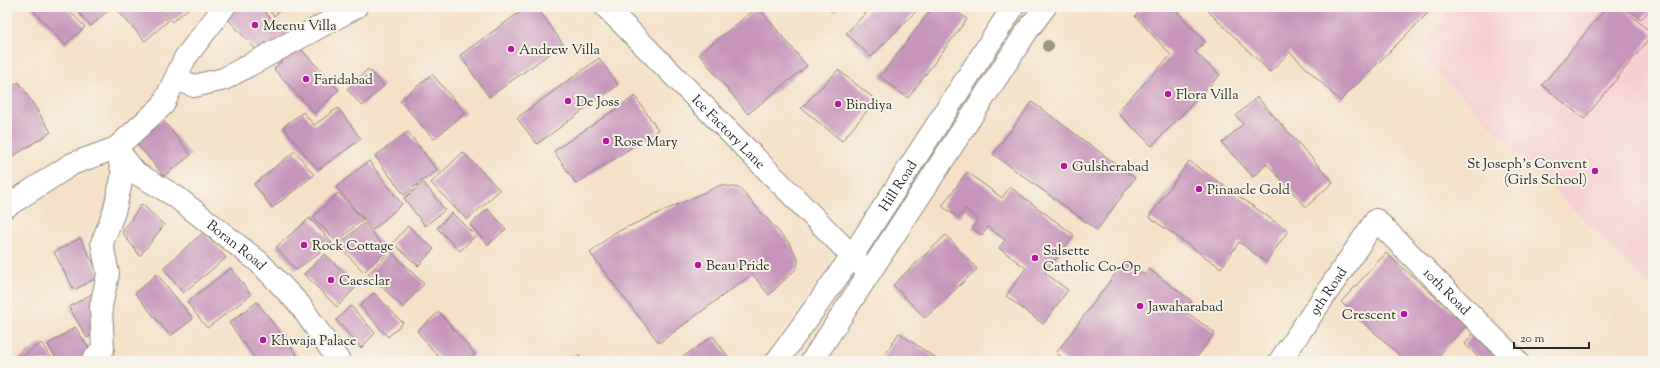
<svg xmlns="http://www.w3.org/2000/svg" width="1660" height="368" viewBox="0 0 1660 368" font-family="'Sorts Mill Goudy',serif">
  <rect width="100%" height="100%" fill="#f7f3e8"/>
  <filter id="ink" filterUnits="userSpaceOnUse"><feTurbulence type="fractalNoise" baseFrequency=".025" numOctaves="2"/><feDisplacementMap in="SourceGraphic" scale="8" xChannelSelector="R" yChannelSelector="G"/><feConvolveMatrix kernelMatrix="1 2 1 2 8 2 1 2 1" color-interpolation-filters="sRGB"/></filter>
  <filter id="wash" filterUnits="userSpaceOnUse"><feTurbulence type="fractalNoise" baseFrequency=".012" numOctaves="4" result="noise"/><feDisplacementMap in="SourceGraphic" scale="16" xChannelSelector="R" yChannelSelector="G"/><feGaussianBlur stdDeviation="0.9" result="paint"/><feColorMatrix in="noise" values="0 0 0 0 0 0 0 0 0 0 0 0 0 0 0 0 0 1.4 0 .05"/><feComposite in="paint" operator="in"/></filter>
  <g filter="url(#wash)">
    <rect width="100%" height="100%" fill="#f5e1c8"/>
    <path fill="#f7cfd3" d="M1450 7H1653V289L1419 53Z"/>
    <g id="blocks">
      <path fill="#c794bb" d="M30 7H66L85 27 65 45Z
        M74 7H112L91 26Z
        M121 7H156L168 21 145 41 117 10Z
        M159 7H190L172 22Z
        M234 7H260L286 34 262 56 225 16Z
        M265 7H284L274 16Z
        M527 7H537L563 44 489 97 460 55Z
        M758 7 807 66 748 114 699 54Z
        M829 7H839L834 12Z
        M872 7H920L871 57 846 33Z
        M933 7H951L967 19 908 98 880 77Z
        M1144 7H1173L1205 42 1195 52 1220 75 1152 146 1117 112 1171 55 1135 16Z
        M1204 7H1434L1340 101 1290 52 1270 72Z
        M1607 7H1621L1653 34 1584 119 1542 85Z
        M1623 7H1653L1641 19Z
        M298 46 339 90 314 113 274 69Z
        M599 58 618 85 537 144 517 118Z
        M368 69 384 86 362 106 347 89Z
        M838 70 876 100 842 141 801 108Z
        M432 74 465 113 434 139 400 101Z
        M19 82 51 132 7 160V89Z
        M635 96 658 130 576 184 554 151Z
        M1257 97 1333 182 1306 207 1267 164 1253 177 1222 143 1243 124 1236 116Z
        M1032 102 1135 178 1097 230 993 154Z
        M338 108 361 139 318 170 283 127 303 112 314 125Z
        M162 119 191 155 164 176 134 140Z
        M408 132 437 170 404 195 375 156Z
        M295 151 314 175 272 208 254 184Z
        M463 152 500 190 467 220 431 183Z
        M369 161 402 204 373 230 336 187Z
        M1189 161 1288 231 1266 262 1239 242 1221 268 1149 217Z
        M967 172 1002 198 1010 187 1074 235 1045 273 1068 290 1043 324 1006 296 1026 268 999 248 1005 240 988 227 982 235 972 228 978 219 965 209 959 218 942 206Z
        M424 183 445 210 425 226 404 198Z
        M721 185 739 188 789 243 798 259V263L796 269 769 295 752 274 659 343 590 253 614 233Z
        M338 193 363 219 337 242 313 217Z
        M142 204 164 225 140 256 122 232Z
        M488 209 506 229 488 245 470 225Z
        M452 213 475 236 460 251 437 228Z
        M310 218 332 243 296 270 276 247Z
        M364 223 387 250 364 272 338 245Z
        M408 226 434 249 418 266 393 243Z
        M204 232 226 258 183 293 163 268Z
        M946 235 977 269 925 318 893 285Z
        M80 238 100 276 74 290 54 252Z
        M390 251 424 284 403 307 368 274Z
        M1386 253 1467 325 1434 361H1406L1341 302Z
        M325 254 357 286 337 307 304 274Z
        M1125 261 1145 275 1149 269 1192 301 1185 311 1215 333 1194 361H1067L1056 353Z
        M231 268 251 295 207 328 187 302Z
        M157 274 193 319 170 336 135 293Z
        M100 289 103 330 87 338 69 307Z
        M374 293 403 323 388 337 360 306Z
        M257 302 298 356 292 361H257L229 323Z
        M351 306 375 333 361 348 336 320Z
        M439 312 475 354 467 361H442L417 331Z
        M75 327 95 357 89 361H58L48 345Z
        M1476 330 1498 351 1489 361H1482L1465 344Z
        M899 333 940 361H880Z
        M713 336 731 361H677Z
        M41 343 54 361H16Z
        M577 354 584 361H569Z"/>
    </g>
  </g>
  <g filter="url(#ink)">
    <use href="#blocks" fill-opacity="0" stroke="#90867a" stroke-width="1"/>
    <g fill="none" stroke-linecap="round" stroke-linejoin="round">
      <g stroke="#90867a" stroke-width="24">
        <g id="minor">
          <path id="s1" d="M606 7 869 273"/>
          <path d="M177 79 194 86 224 79 356 7"/>
          <path id="s2" d="M116 148 136 173 175 196 259 262 300 305 339 361"/>
          <path d="M7 206 72 164 116 148 163 105 185 58 224 7"/>
          <path d="M92 361 103 349 101 306 108 274 102 243 114 212 123 174 117 150"/>
          <path id="s3" d="M1280 361 1376 220 1517 361"/>
        </g>
      </g>
      <g stroke="#90867a" stroke-width="24">
        <g id="secondary">
          <path id="s4" d="M777 361 852 256 1013 7"/>
          <path d="M812 361 1027 31 1045 7"/>
        </g>
      </g>
      <use href="#minor" stroke="#fff" stroke-width="22"/>
      <use href="#secondary" stroke="#fff" stroke-width="22"/>
    </g>
    <circle fill="#99977d" cx="1048" cy="46" r="6"/>
  </g>
  <g fill="#b5179e" stroke="#f7f3e8" stroke-width="1.5">
    <circle cx="255" cy="25" r="4"/>
    <circle cx="511" cy="49" r="4"/>
    <circle cx="306" cy="79" r="4"/>
    <circle cx="1168" cy="94" r="4"/>
    <circle cx="568" cy="101" r="4"/>
    <circle cx="838" cy="104" r="4"/>
    <circle cx="606" cy="141" r="4"/>
    <circle cx="1064" cy="166" r="4"/>
    <circle cx="1595" cy="171" r="4"/>
    <circle cx="1199" cy="189" r="4"/>
    <circle cx="304" cy="245" r="4"/>
    <circle cx="1035" cy="258" r="4"/>
    <circle cx="698" cy="265" r="4"/>
    <circle cx="331" cy="280" r="4"/>
    <circle cx="1140" cy="306" r="4"/>
    <circle cx="1404" cy="314" r="4"/>
    <circle cx="263" cy="340" r="4"/>
  </g>
  <g text-anchor="middle" stroke-width="4" stroke-linejoin="round" paint-order="stroke">
    <g font-size="14" fill="#2b2b2b" stroke="#f7f3e8" text-anchor="start">
      <text x="263" y="30">Meenu Villa</text>
      <text x="519" y="54">Andrew Villa</text>
      <text x="314" y="84">Faridabad</text>
      <text x="1176" y="99">Flora Villa</text>
      <text x="576" y="106">De Joss</text>
      <text x="846" y="109">Bindiya</text>
      <text x="614" y="146">Rose Mary</text>
      <text x="1587" y="168" text-anchor="end">St Joseph's Convent<tspan x="1587" dy="16">(Girls School)</tspan></text>
      <text x="1072" y="171">Gulsherabad</text>
      <text x="1207" y="194">Pinaacle Gold</text>
      <text x="312" y="250">Rock Cottage</text>
      <text x="1043" y="255">Salsette<tspan x="1043" dy="16">Catholic Co-Op</tspan></text>
      <text x="706" y="270">Beau Pride</text>
      <text x="339" y="285">Caesclar</text>
      <text x="1148" y="311">Jawaharabad</text>
      <text x="1396" y="319" text-anchor="end">Crescent</text>
      <text x="271" y="345">Khwaja Palace</text>
    </g>
    <g font-size="14" fill="#2b2b2b" stroke="#f7f3e8">
      <text dy="5" stroke="none"><textPath href="#s1" startOffset="175">Ice Factory Lane</textPath></text>
      <text dy="5" stroke="none"><textPath href="#s4" startOffset="213">Hill Road</textPath></text>
      <text dy="5" stroke="none"><textPath href="#s2" startOffset="156">Boran Road</textPath></text>
      <text dy="5" stroke="none"><textPath href="#s3" startOffset="85">9th Road</textPath></text>
      <text dy="5" stroke="none"><textPath href="#s3" startOffset="271">10th Road</textPath></text>
    </g>
  </g>
  <rect width="1660" height="368" fill="none" stroke="#f7f3e8" stroke-width="24"/>
  <path d="M1514 342v6h75v-6" fill="none" stroke="#2b2b2b" stroke-width="2"/>
  <text x="1520" y="342" font-size="12" fill="#2b2b2b" stroke="#f7f3e8" stroke-width="3" paint-order="stroke">20 m</text>
</svg>
